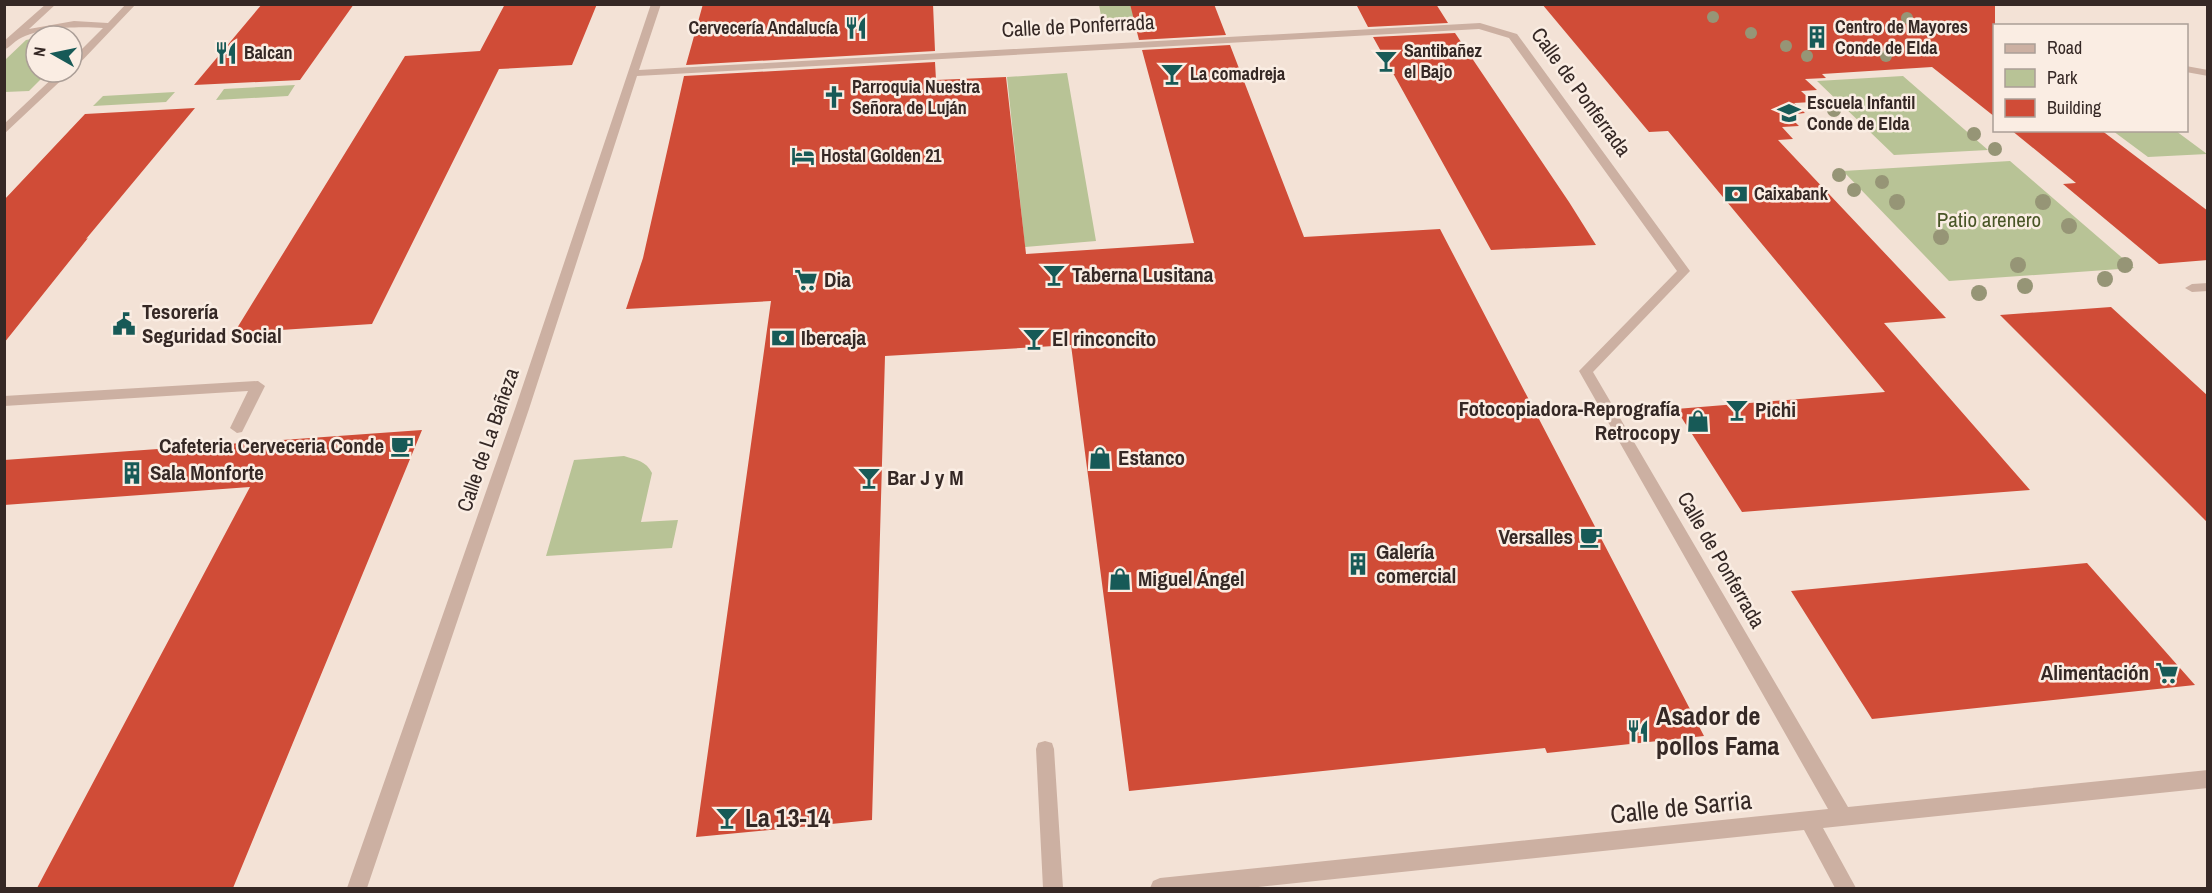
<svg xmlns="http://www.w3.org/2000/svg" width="2212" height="893" viewBox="0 0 2212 893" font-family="'Archivo Narrow',sans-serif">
  <rect width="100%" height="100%" fill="#f3e2d6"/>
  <path fill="#b8c396" d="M1099 5H1160L1166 23 1103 26Z
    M36 38V72H48L29 91 5 92V60L26 40Z
    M1067 73 1096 241 1025 247 1007 77Z
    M1903 76 1988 150 1894 155 1817 81Z
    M295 85 288 96 216 100 224 89Z
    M175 92 166 102 93 106 103 96Z
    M2113 131H2176L2207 154 2148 157Z
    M2010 161 2134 268 1949 281 1843 171Z
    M624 456C637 460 646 461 652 473L641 522 678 520 672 548 546 556 574 460Z"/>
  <path fill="#d04c37" d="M262 4H354L300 80 194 85Z
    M505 4H597L572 65 499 69 372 324 234 333 405 56 480 51Z
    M703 4H933L935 51 686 65Z
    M1130 4H1214L1226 35 1139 40Z
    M1356 4H1436L1448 23 1368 27Z
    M1542 4H1995V117L1932 67 1822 74 1826 78 1805 79 1817 90 1801 91 1813 102 1794 103 1805 113 1788 115 1799 126 1782 127 1793 139 1778 140 1946 318 1884 323 2030 490 1742 512 1676 409 1885 392 1668 131 1649 132Z
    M1455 33 1569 202 1596 245 1491 250 1373 37Z
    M1230 45 1304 237 1440 229 1704 736 1547 753 1545 748 1129 791 1071 345 885 356 872 820 696 837 771 301 626 309 643 258 684 76 935 62 936 80 1006 77 1026 254 1194 243 1142 50Z
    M195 108 86 239 88 238 4 343V200L85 114Z
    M2011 130H2101L2208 211V260L2159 264 2063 184 2076 183Z
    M2111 307 2208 396V523L2000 315Z
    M422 430 233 888H37L250 487 4 505V460Z
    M2087 563 2195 685 1872 719 1791 591Z"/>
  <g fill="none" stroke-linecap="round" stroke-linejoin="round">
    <path fill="#ccb0a2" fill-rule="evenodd" d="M46 4H56L29 29 74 21 108 23 126 4H136L76 67 72 68V59L103 28C80 26 39 27 19 39 14 42 10 47 4 50V41Z
      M651 4H661L639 70 1480 23 1517 34 1690 271 1593 372 1848 807 2208 770V788L1823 828 1856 888H1835L1804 830 1249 888H1150L1153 881 1160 878 1828 809 1579 371 1677 271 1509 38 1479 29 637 76 529 409 367 888H347L515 409Z
      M2186 66 2208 70V76L2186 72Z
      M59 72H70L4 134V124Z
      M2208 283V291L2192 292 2185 288 2192 284Z
      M258 381 265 386 242 432 237 433 230 428 248 391 4 406V396Z
      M1045 741 1052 743 1054 749 1063 888H1043L1036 749 1038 743Z"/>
  </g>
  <g fill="#969576">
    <circle cx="1713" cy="17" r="6"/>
    <circle cx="1907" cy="18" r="6"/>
    <circle cx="1751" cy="33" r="6"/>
    <circle cx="1786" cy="46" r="6"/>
    <circle cx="1807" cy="56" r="6"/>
    <circle cx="1886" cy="56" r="6"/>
    <circle cx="1834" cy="110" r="7"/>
    <circle cx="1974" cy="134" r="7"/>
    <circle cx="1995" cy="149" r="7"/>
    <circle cx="1839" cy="175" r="7"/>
    <circle cx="1882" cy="182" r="7"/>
    <circle cx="1854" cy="190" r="7"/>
    <circle cx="1897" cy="202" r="8"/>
    <circle cx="2043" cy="202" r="8"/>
    <circle cx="2069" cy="226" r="8"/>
    <circle cx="1941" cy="237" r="8"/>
    <circle cx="2018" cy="265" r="8"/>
    <circle cx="2125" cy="265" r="8"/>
    <circle cx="2105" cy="279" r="8"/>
    <circle cx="2025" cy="286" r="8"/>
    <circle cx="1979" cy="293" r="8"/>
  </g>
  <defs>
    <g id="restaurant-bare" transform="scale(1.8)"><path d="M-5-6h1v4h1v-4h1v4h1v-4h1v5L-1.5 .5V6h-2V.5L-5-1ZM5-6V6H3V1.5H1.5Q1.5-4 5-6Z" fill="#175a57" stroke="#faede3" stroke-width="2.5" paint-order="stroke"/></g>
    <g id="building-bare" transform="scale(1.8)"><path d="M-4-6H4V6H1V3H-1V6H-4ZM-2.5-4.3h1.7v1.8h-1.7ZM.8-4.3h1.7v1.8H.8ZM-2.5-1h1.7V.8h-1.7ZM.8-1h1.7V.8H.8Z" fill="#175a57" stroke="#faede3" stroke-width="2.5" paint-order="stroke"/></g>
    <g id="bar-bare" transform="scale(1.8)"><path d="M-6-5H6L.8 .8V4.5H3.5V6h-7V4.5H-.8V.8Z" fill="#175a57" stroke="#faede3" stroke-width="2.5" paint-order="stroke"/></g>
    <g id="church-bare" transform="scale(1.8)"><path d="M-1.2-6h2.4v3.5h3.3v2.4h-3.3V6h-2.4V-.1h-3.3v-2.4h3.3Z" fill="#175a57" stroke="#faede3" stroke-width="2.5" paint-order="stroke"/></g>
    <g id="school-bare" transform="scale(1.8)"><path d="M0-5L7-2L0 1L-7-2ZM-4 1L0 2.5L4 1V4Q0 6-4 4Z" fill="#175a57" stroke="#faede3" stroke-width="2.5" paint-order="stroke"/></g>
    <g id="hotel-bare" transform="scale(1.8)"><path d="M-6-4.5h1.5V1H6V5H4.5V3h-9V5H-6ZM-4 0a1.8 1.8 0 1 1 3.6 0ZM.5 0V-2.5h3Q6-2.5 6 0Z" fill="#175a57" stroke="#faede3" stroke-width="2.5" paint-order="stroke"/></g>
    <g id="bank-bare" transform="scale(1.8)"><path d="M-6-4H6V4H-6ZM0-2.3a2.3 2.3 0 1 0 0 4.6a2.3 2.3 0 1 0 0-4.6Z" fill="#175a57" stroke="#faede3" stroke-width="2.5" paint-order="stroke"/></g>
    <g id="supermarket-bare" transform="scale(1.8)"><path d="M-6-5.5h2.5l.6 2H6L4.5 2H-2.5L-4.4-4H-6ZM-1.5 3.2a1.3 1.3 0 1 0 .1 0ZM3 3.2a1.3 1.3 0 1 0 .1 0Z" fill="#175a57" stroke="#faede3" stroke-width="2.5" paint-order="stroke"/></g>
    <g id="civic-bare" transform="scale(1.8)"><path d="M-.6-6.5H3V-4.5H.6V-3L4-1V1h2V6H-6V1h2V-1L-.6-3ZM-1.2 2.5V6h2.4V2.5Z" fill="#175a57" stroke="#faede3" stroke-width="2.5" paint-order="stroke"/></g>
    <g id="shop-bare" transform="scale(1.8)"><path d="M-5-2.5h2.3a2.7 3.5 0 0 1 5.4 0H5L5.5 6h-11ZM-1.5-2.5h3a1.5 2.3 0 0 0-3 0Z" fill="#175a57" stroke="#faede3" stroke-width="2.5" paint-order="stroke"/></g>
    <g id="cafe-bare" transform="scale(1.8)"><path d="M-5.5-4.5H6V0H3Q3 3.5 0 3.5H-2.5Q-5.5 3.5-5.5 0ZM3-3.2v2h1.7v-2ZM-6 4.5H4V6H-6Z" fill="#175a57" stroke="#faede3" stroke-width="2.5" paint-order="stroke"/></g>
  </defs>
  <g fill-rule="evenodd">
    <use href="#restaurant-bare" x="856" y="28"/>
    <use href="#building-bare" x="1817" y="37"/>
    <use href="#restaurant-bare" x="226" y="53"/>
    <use href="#bar-bare" x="1386" y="61"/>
    <use href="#bar-bare" x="1172" y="74"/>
    <use href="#church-bare" x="834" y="97"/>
    <use href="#school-bare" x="1789" y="113"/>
    <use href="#hotel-bare" x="803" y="156"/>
    <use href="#bank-bare" x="1736" y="194"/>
    <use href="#bar-bare" x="1054" y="275"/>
    <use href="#supermarket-bare" x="806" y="280"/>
    <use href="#civic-bare" x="124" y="324"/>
    <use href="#bank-bare" x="783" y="338"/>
    <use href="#bar-bare" x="1034" y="339"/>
    <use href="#bar-bare" x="1737" y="410"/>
    <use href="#shop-bare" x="1698" y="421"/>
    <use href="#cafe-bare" x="402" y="446"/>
    <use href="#shop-bare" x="1100" y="458"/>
    <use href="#building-bare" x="132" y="473"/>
    <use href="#bar-bare" x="869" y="478"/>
    <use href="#cafe-bare" x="1591" y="537"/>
    <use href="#building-bare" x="1358" y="564"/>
    <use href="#shop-bare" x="1120" y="579"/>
    <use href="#supermarket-bare" x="2167" y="673"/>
    <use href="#restaurant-bare" x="1638" y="731"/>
    <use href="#bar-bare" x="727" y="818"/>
  </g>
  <g text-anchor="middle" stroke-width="5" stroke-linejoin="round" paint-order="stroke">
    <g font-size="18" font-weight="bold" fill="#352825" stroke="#faede3" text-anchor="start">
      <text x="1835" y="33">Centro de Mayores<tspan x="1835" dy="21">Conde de Elda</tspan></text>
      <text x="838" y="34" text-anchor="end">Cervecería Andalucía</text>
      <text x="1404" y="57">Santibañez<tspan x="1404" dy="21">el Bajo</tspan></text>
      <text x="244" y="59">Balcan</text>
      <text x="1190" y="80">La comadreja</text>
      <text x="852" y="93">Parroquia Nuestra<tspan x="852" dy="21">Señora de Luján</tspan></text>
      <text x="1807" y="109">Escuela Infantil<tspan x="1807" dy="21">Conde de Elda</tspan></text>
      <text x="821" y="162">Hostal Golden 21</text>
      <text x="1754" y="200">Caixabank</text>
    </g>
    <g font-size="21" fill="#352825" stroke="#faede3">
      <text transform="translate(1078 26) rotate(-3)" y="7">Calle de Ponferrada</text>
      <text transform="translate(1581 92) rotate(54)" y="7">Calle de Ponferrada</text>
      <text transform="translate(488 440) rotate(-71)" y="7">Calle de La Bañeza</text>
      <text transform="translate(1721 560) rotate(60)" y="7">Calle de Ponferrada</text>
    </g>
    <g font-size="21" fill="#495627" stroke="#faede3">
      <text x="1989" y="227">Patio arenero</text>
    </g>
    <g font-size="21" font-weight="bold" fill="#352825" stroke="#faede3" text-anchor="start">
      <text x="1072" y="282">Taberna Lusitana</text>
      <text x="824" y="287">Dia</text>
      <text x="142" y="319">Tesorería<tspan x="142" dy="24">Seguridad Social</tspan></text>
      <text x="801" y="345">Ibercaja</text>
      <text x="1052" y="346">El rinconcito</text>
      <text x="1680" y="416" text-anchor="end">Fotocopiadora-Reprografía<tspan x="1680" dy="24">Retrocopy</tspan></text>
      <text x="1755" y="417">Pichi</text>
      <text x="384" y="453" text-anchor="end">Cafeteria Cerveceria Conde</text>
      <text x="1118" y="465">Estanco</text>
      <text x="150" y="480">Sala Monforte</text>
      <text x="887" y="485">Bar J y M</text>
      <text x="1573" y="544" text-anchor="end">Versalles</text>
      <text x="1376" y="559">Galería<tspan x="1376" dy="24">comercial</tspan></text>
      <text x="1138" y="586">Miguel Ángel</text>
      <text x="2149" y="680" text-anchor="end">Alimentación</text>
    </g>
    <g font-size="26" font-weight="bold" fill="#352825" stroke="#faede3" text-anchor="start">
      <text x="1656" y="725">Asador de<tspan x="1656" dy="30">pollos Fama</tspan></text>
      <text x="745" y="827">La 13-14</text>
    </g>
    <g font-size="26" fill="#352825" stroke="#faede3">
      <text transform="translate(1681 807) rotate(-6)" y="9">Calle de Sarria</text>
    </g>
  </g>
  <rect width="2212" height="893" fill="none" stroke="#352825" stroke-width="12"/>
  <rect x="1993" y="24" width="195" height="108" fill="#faede3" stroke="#ab9e97" stroke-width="1.5"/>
  <rect x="2005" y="44" width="30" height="9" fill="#ccb0a2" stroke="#ab9e97" stroke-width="1.5"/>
  <text x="2047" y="54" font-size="18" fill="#352825">Road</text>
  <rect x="2005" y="69" width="30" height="18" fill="#b8c396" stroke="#ab9e97" stroke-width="1.5"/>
  <text x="2047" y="84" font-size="18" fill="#352825">Park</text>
  <rect x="2005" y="99" width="30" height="18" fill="#d04c37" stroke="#ab9e97" stroke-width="1.5"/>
  <text x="2047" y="114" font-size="18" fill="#352825">Building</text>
  <g transform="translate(54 54) rotate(279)"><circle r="28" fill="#faede3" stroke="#ab9e97" stroke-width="1.5"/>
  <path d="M0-4.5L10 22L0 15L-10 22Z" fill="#175a57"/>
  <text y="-9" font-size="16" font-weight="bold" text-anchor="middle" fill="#352825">N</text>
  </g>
</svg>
